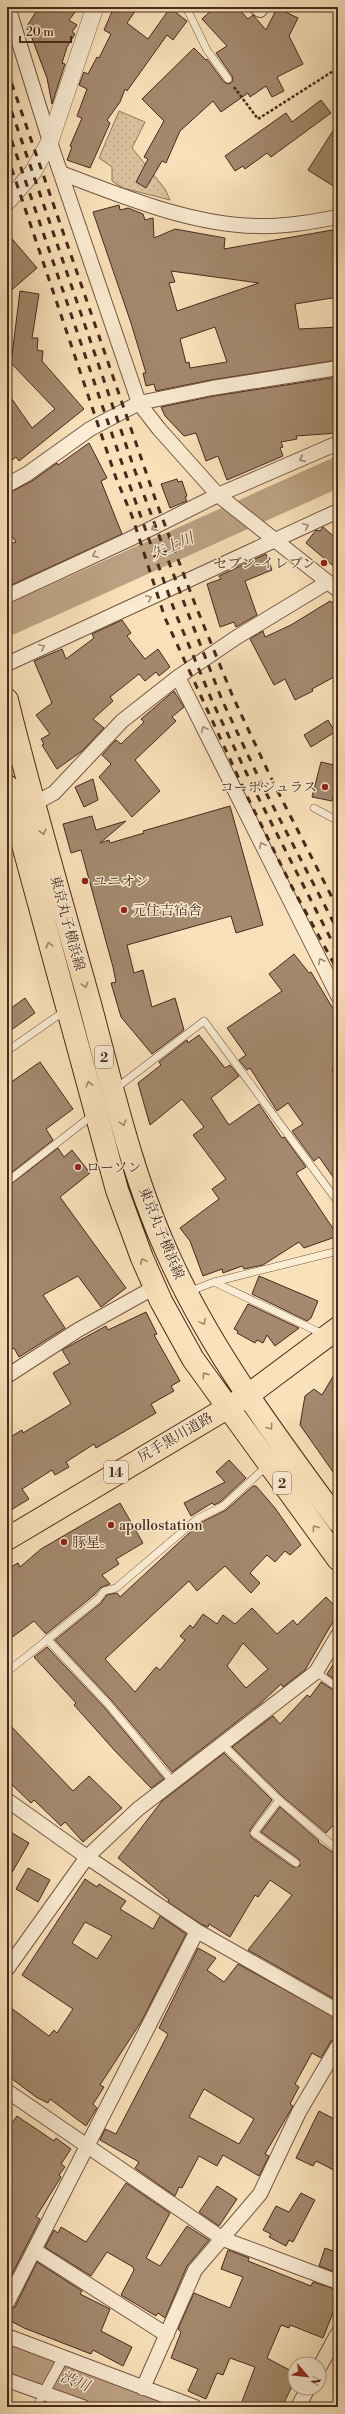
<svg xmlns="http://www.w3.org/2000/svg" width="345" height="2414" viewBox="0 0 345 2414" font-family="'Libre Bodoni','Noto Serif JP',serif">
  <defs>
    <pattern id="grass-dots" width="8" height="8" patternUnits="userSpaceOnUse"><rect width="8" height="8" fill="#dbc3a0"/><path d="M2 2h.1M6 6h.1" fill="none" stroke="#bda889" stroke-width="1.8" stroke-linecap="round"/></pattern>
  </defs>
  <rect width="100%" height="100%" fill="#f9e2bb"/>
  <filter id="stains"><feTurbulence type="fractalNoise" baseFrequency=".005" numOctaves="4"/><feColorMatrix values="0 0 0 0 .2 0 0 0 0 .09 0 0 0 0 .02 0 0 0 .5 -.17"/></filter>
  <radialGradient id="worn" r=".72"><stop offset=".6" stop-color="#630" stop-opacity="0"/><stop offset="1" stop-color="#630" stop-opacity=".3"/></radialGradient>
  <path fill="url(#grass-dots)" stroke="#92765e" d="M119 111 145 122 132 148 165 189 170 200 123 188 112 181V167L99 158Z"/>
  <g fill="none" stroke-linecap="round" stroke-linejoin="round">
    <path stroke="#bda385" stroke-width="30" d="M7 621 338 472
      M7 2356 143 2407"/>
  </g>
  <path fill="#a4896e" stroke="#48291b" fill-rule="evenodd" d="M39 7H79L69 20 77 25 72 32 75 34 67 47 62 63 65 64 52 104 47 78 30 33 32 30 27 26Z
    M114 7H138L127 23 148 39 170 8 187 21 173 40 167 35 127 91 125 89 120 102 107 120 110 123 90 168 67 160 72 147 70 146 82 118 77 116 87 89 79 85 84 72 88 74 97 57 99 58 111 34 104 30Z
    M215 7H237L248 19 253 15 266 30 277 8 298 18 289 36 303 64 277 77 284 91 272 97 266 86 250 97 248 93 221 112 213 101 180 131 166 163 162 161 146 188 136 182 148 159 144 157 164 121 142 99 194 48 206 60 207 59 224 82 229 84 233 81 232 76 216 53 227 46 202 19Z
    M321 100 331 113 271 157 267 153 245 169 243 166 235 171 225 156 286 113 292 122Z
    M338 123V189L308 170Z
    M119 205 120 210 128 208 143 214 145 220 153 218 154 238 175 229 225 238 224 249 338 229V297L295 304 299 329 338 327V360L211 380 156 391 154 384 146 386 143 373H146L131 323 93 212ZM171 271 259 283 177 311 169 283 175 282ZM215 327 227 362 190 368 189 362 186 363 180 339Z
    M7 233 37 268 7 294Z
    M20 291 39 294 32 338H38L37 350 43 351 42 361 84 409 19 461 16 457 7 464V392L32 428 55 409 11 363Z
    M338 377V433L296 436 297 439 281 442 283 447 280 448 283 456 227 480 218 456 206 461 196 433 184 436 165 416 161 407 214 396Z
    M89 443 107 478 101 481 122 534 7 587V545L16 542 7 529V494L32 481 57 463 58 465Z
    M177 479 178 482 182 481 187 496 185 497 187 501 170 508 161 484Z
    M323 527 338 540V570L306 543 316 530 320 531Z
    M266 554 272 570 245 581 257 615 236 627 234 622 220 627 207 584 221 579 219 576Z
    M330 601 338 606V672L333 675 334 677 312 689 313 691 295 700 285 679 274 685 250 639 263 631 265 637 291 625Z
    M122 620 131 633 127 636 145 659 158 649 170 667 159 676 156 672 145 681 139 674 110 697 113 701 93 719 104 728 82 751 57 769 42 745 44 744 41 739 50 734 36 715 52 703 34 661 62 649 66 659 94 638 92 634Z
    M174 691 184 707 172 717 176 721 135 760 160 791 132 817 99 777 111 764 102 755 116 740 121 744 144 722 141 719Z
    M328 720 335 732 311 747 304 735Z
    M321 762 338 766V777L332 801 312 797Z
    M93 779 98 800 84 807 75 787Z
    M230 806 263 925 236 933 231 916 127 945 134 973 143 970 152 1007 175 998 184 1030 152 1054 121 1017 111 983 116 982 113 967 81 850 71 853 63 824 92 816 96 830 126 821 100 843 109 840 110 843 144 833 143 831Z
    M294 954 309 973 311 972 338 1017V1065L332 1070 338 1079V1094L333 1098 338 1106V1184L319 1157 314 1161 292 1131 303 1124 288 1103 277 1111 250 1068 247 1070 239 1060 246 1055 227 1028 282 991 269 974Z
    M25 998 35 1013 7 1033V1011Z
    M199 1035 225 1068 230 1065 239 1076 211 1098 229 1125 259 1104 282 1138 284 1137 306 1167 296 1173 338 1236 304 1248 299 1242 263 1265 244 1269 242 1266 223 1273 222 1269 203 1276 190 1241 180 1228 219 1199 212 1189 226 1179 193 1135 204 1127 182 1099 150 1125 138 1083 161 1065 159 1062 187 1040 188 1043Z
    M40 1062 73 1109 46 1129 53 1140 7 1176V1085Z
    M58 1148 64 1157 72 1150 90 1173 60 1197 126 1288 101 1307 78 1276 43 1295 65 1328 19 1357 14 1348 7 1352V1187Z
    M259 1276 318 1301 311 1318 307 1321 252 1294Z
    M248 1304 299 1328 275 1346 267 1335 263 1343 257 1340 255 1343 237 1333 238 1331 234 1329Z
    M146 1312 157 1334 154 1335 180 1381 171 1386 174 1391 151 1404 156 1413 96 1448 94 1444 66 1462 69 1467 55 1475 52 1470 22 1489 29 1499 11 1510 7 1502V1439L22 1430 23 1433 71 1404 53 1373 70 1363 62 1350 106 1326 108 1330Z
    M338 1368V1427L333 1436 338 1438V1479L300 1425 305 1396 314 1389 322 1395Z
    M229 1460 246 1478 220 1502 214 1505 212 1503 191 1516 184 1503 225 1482 216 1472Z
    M253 1486H256L275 1508 301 1545 290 1555 285 1551 275 1562 267 1555 250 1573 260 1583 251 1593 225 1566 197 1591 189 1581 105 1659 135 1692 156 1667 160 1670 185 1640 180 1636 190 1625 193 1628 203 1614 217 1624 223 1615 235 1624 252 1608 277 1634 293 1620 297 1625 326 1597 338 1609V1613L305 1670 283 1687 281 1684 261 1703 172 1772 112 1701 55 1640 101 1603 107 1595 117 1593 120 1597 200 1523 226 1510ZM243 1643 268 1669 246 1688 227 1666Z
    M120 1503 143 1543 116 1559 119 1564 102 1575 110 1584 100 1588 94 1595 46 1634 34 1621 7 1641V1569L18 1563 20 1567 41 1549Z
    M47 1647 104 1707 164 1779 151 1788 115 1751 74 1705 76 1703 34 1657Z
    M338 1657V1682L327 1674Z
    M321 1682 338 1693V1820L326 1833 282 1796 232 1747 273 1716 280 1724 307 1695 310 1697Z
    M7 1722 73 1791 89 1776 122 1808 83 1842 65 1822 61 1826 34 1800 31 1803 7 1780Z
    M224 1753 272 1800 250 1830 251 1837 293 1867 300 1866 299 1859 261 1832 280 1807 319 1841 318 1842 338 1856V2001L248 1950 292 1895 270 1880 258 1897 255 1895 230 1937 209 1924 208 1927 201 1924 168 1902 169 1900 118 1858 162 1801Z
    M7 1830 29 1843 7 1881Z
    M28 1868 50 1880 38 1902 16 1889Z
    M85 1879 97 1887 99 1884 126 1901 120 1909 153 1929 160 1916 186 1934 141 2022 100 2085 104 2087 93 2104 97 2108 86 2126 50 2099 48 2103 36 2097 7 2075V2005L49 2036 54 2030 57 2033 73 2009 22 1975ZM85 1922 112 1936 97 1959 72 1943Z
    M198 1948 216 1958 207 1970 224 1982 238 1964 338 2019V2038L331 2041 321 2058 312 2053 295 2084 299 2087 290 2104 293 2106 265 2154 269 2156 259 2176 223 2155 217 2166 199 2156 182 2188 179 2187 175 2196 135 2168 139 2162 100 2140 105 2129 116 2134 168 2034 159 2028ZM204 2089 254 2119 239 2144 189 2117Z
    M319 2111 338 2121V2163L334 2170 316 2161 313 2166 296 2158Z
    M17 2116 54 2141 56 2138 71 2149 61 2164 65 2167 59 2175 61 2177 36 2217 40 2219 7 2284V2130Z
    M126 2183 170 2213 146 2258 160 2266 187 2226 209 2240 187 2266 165 2318 158 2313 156 2316 121 2295 134 2270 133 2267 107 2252 91 2276 45 2247 54 2230 58 2233 61 2227 86 2242Z
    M217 2186 237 2199 219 2226 199 2212Z
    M301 2193 315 2200 293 2242 289 2240 286 2246 269 2237 271 2234 263 2230 276 2206 289 2212Z
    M325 2248 338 2253V2273L319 2266Z
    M228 2250 249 2258 248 2261 311 2286 313 2282 338 2290V2300L323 2338 290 2325 289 2328 281 2325 267 2358 295 2373V2380L282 2407H240L255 2367 230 2358 223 2375 217 2373 206 2399 188 2391 198 2369 171 2358 181 2332 178 2329 194 2293 230 2308 243 2277 221 2269Z
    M37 2262 82 2291 80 2294 110 2309 101 2331 132 2347 123 2366 93 2350 91 2354 24 2328 7 2319V2311L15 2307Z"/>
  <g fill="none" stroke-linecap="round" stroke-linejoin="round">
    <g stroke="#745743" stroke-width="8">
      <path id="service" d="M186 7 207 50 228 79
        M314 808 338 821
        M7 1051 66 1010
        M115 1089 204 1021 338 1202
        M7 1182 94 1114
        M214 1282 323 1334
        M188 1292 214 1282 338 1251
        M7 1518 15 1532
        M47 1639 108 1704 173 1782
        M7 1672 98 1599 104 1591 116 1588 197 1519 223 1506 268 1465
        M316 1672 338 1688
        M222 1744 279 1800 338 1850
        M279 1800 254 1833 296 1863
        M36 2407 44 2393"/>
    </g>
    <g stroke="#745743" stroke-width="12">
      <path id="pedestrian" d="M44 2393 63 2358"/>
    </g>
    <g stroke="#745743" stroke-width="16">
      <path id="minor" d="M8 7 52 148 139 403 159 429 218 495 338 590
        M256 7 260 10 261 7
        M61 173C122 196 191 225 257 226 284 227 311 222 338 217
        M7 485 27 474 90 429 139 403 212 388 338 368
        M7 596 130 539 218 495 338 443
        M7 664 338 511
        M178 677 338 996
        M35 803 54 793 122 721 178 677 237 637 328 582
        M7 1376 78 1330 155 1287
        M7 1800 87 1857 197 1931 338 2011
        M7 1969 87 1857 138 1809 316 1672 338 1635
        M7 2091 223 2239 338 2282
        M34 2250 167 2335
        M7 2303 197 1931
        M7 2336 195 2407
        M319 2368 338 2333
        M7 2380 83 2407
        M143 2388 195 2270 260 2194 299 2112 338 2046
        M298 2407 308 2388"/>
    </g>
    <g stroke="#745743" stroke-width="18">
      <path id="tertiary" d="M7 202 33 172 50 141 95 7"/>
    </g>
    <g stroke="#48291b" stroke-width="24">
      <path id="primary" d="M7 700C32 802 62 903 90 1004 113 1090 133 1180 171 1261 214 1355 277 1438 338 1521
        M7 786 117 1190 142 1258 161 1301 193 1359 338 1559
        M7 1539 247 1396 338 1328"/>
    </g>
    <path stroke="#48291b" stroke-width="2.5" stroke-dasharray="3 2" stroke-linecap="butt" d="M234 87 258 119 338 68"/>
    <use href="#service" stroke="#fbecd3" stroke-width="7"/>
    <use href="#pedestrian" stroke="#fbecd3" stroke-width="10"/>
    <use href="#minor" stroke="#fbecd3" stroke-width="14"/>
    <use href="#tertiary" stroke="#fbecd3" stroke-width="17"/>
    <use href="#primary" stroke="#f9e2bb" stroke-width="22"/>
    <path stroke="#48291b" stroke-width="3" stroke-dasharray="7 7" stroke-linecap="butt" d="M7 70 157 504 195 604 233 697 273 782 338 909
      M7 98 135 471 186 608 222 700 263 787 338 931
      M7 127 126 475 175 612 213 703 255 791 338 953
      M7 155 116 478 132 516 165 618 247 796 292 887 338 971"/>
  </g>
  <defs><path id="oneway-chevron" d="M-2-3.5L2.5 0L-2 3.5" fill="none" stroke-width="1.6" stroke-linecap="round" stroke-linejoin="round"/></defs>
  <g stroke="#a28a77">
    <use href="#oneway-chevron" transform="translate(302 459) rotate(156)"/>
    <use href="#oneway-chevron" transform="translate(306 526) rotate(-25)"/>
    <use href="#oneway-chevron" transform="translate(154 528) rotate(154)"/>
    <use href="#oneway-chevron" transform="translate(95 555) rotate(155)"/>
    <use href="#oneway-chevron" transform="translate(149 598) rotate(-25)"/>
    <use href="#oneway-chevron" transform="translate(42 647) rotate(-25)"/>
    <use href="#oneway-chevron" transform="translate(204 729) rotate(-117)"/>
    <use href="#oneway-chevron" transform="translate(262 845) rotate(-117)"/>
    <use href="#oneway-chevron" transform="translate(321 961) rotate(-117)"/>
  </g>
  <g stroke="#a0866b">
    <use href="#oneway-chevron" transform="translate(43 832) rotate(75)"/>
    <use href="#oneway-chevron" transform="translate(49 945) rotate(-106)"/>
    <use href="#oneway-chevron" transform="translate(85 985) rotate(75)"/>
    <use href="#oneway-chevron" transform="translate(89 1084) rotate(-105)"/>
    <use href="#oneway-chevron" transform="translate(123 1123) rotate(73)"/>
    <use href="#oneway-chevron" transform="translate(143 1261) rotate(-114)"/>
    <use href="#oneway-chevron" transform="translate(203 1322) rotate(62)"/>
    <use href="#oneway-chevron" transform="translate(205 1375) rotate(-125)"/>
    <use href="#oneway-chevron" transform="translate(270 1427) rotate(54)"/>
    <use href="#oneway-chevron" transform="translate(315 1528) rotate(-126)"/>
  </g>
  <g fill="#8f2418" stroke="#fbecd3" stroke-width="1.5">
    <circle cx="324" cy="563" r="4"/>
    <circle cx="325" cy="787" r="4"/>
    <circle cx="85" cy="881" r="4"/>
    <circle cx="124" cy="910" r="4"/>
    <circle cx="78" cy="1167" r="4"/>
    <circle cx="111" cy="1525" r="4"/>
    <circle cx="64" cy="1542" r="4"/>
  </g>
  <g text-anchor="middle" stroke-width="3" stroke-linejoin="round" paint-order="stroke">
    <g fill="#fbecd3" stroke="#7e6452" stroke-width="1">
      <rect x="95" y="1046" width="18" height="22" rx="3"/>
      <rect x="104" y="1461" width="24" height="22" rx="3"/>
      <rect x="273" y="1472" width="18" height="22" rx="3"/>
    </g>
    <g font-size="13" font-weight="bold" fill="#48291b">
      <text x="104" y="1062">2</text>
      <text x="116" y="1477">14</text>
      <text x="282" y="1488">2</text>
    </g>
    <g font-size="14" fill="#48291b" stroke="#fbecd3" text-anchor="start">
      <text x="316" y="568" text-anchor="end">セブン-イレブン</text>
      <text x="317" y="792" text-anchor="end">コーポジュラス</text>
      <text x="93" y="886">ユニオン</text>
      <text x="132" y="915">元住吉宿舎</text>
      <text x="86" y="1172">ローソン</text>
      <text x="119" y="1530">apollostation</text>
      <text x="72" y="1547">豚星。</text>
    </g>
    <g font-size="14" fill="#48291b" stroke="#fbecd3">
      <text transform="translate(68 923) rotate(75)" y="5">東京丸子横浜線</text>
      <text transform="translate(162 1233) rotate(68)" y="5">東京丸子横浜線</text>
      <text transform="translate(175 1437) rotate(-30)" y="5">尻手黒川道路</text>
    </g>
    <g font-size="15" font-style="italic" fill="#654836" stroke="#fbecd3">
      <text transform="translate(172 546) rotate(-24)" y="5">矢上川</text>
      <text transform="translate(75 2381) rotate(21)" y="5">渋川</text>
    </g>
  </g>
  <rect width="345" height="2414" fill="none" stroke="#f9e2bb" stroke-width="24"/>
  <rect x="8" y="8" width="329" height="2398" fill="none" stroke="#48291b" stroke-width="2"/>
  <rect x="12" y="12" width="321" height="2390" fill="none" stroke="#48291b"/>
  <g transform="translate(307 2376) rotate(118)"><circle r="19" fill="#fbecd3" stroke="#b39e89"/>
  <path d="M0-3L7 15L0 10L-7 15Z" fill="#8f2418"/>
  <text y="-6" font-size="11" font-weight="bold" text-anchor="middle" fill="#48291b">N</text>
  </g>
  <path d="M20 36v6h51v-6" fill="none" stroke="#48291b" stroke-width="2"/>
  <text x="26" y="36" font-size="12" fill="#48291b" stroke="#fbecd3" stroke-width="3" paint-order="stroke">20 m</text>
  <rect width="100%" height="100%" filter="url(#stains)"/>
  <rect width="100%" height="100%" fill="url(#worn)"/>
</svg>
